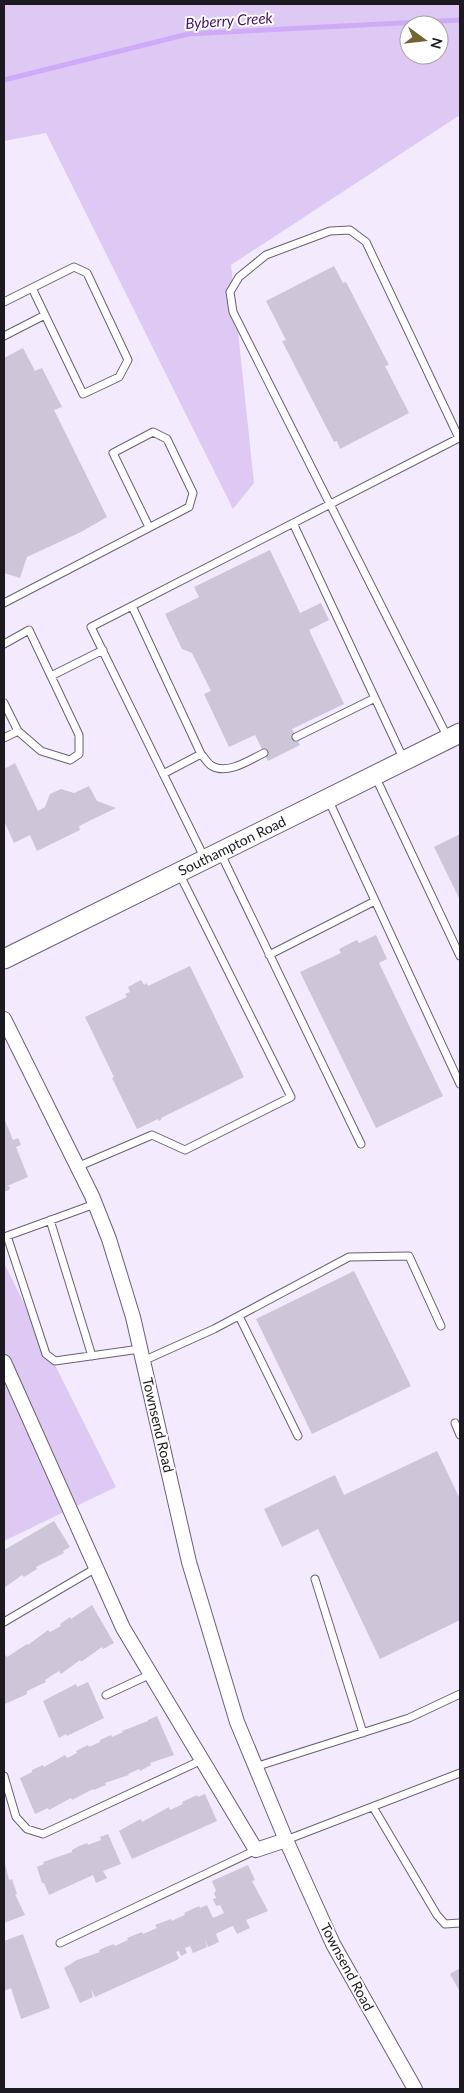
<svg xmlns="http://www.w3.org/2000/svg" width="464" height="2093" viewBox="0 0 464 2093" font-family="Lato,sans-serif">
  <rect width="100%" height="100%" fill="#f3eafe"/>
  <path fill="#dec9f5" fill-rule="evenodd" d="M4 4H460V115L231 265 254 483 233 509 46 133 4 141ZM409 25H439V55H409Z
    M4 1263 116 1487 4 1541Z"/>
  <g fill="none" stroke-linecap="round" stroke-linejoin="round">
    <path stroke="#cfaaf7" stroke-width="5" d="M4 80 188 34 460 20"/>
  </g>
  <path fill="#cdc5d8" d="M334 266 343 283 346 282 389 365 385 366 409 413 340 449 337 441 334 442 282 341 286 340 266 301Z
    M23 348 35 371 42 368 62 407 54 410 107 517 81 532 27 557 20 578 4 573V358Z
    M270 550 300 613 321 603 329 620 309 630 344 704 292 729 300 745 268 761 255 735 229 747 204 694 211 691 192 653 182 649 165 614 199 597 194 587Z
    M15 763 38 811 45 807 50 794 61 789 74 793 89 786 97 801 116 808 79 826 80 830 37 851 30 835 14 843 4 821V769Z
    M460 834V900L434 847Z
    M376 935 387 959 379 963 443 1096 376 1128 300 972 341 953 339 949 357 940 359 943Z
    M190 966 244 1077 161 1118 162 1119 159 1121 158 1119 137 1129 112 1078 114 1077 85 1017 127 997 125 994 130 992 128 987 141 980 144 985 147 983 148 986Z
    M4 1118 13 1140 18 1138 21 1145 16 1147 28 1177 7 1186 10 1187 9 1190 4 1192Z
    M354 1271 411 1386 312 1434 256 1319Z
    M437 1451 460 1499V1620L380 1659 318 1529 282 1547 264 1509 335 1475 344 1495Z
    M54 1521 70 1547 63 1551 64 1553 36 1567 37 1569 24 1577 22 1575 4 1588V1550Z
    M92 1605 114 1643 103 1649 102 1647 81 1662 80 1660 61 1674 59 1671 45 1680 46 1682 27 1691V1694L5 1704 4 1657 6 1655 7 1657 27 1644 28 1645 48 1630 50 1632 61 1626 60 1624 70 1617 71 1619Z
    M88 1682 104 1718 67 1736 66 1734 59 1738 43 1701 76 1684 77 1687Z
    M157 1716 174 1755 150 1763 151 1765 140 1771 139 1769 128 1774 129 1775 105 1783 106 1785 94 1790 93 1789 72 1800 71 1798 49 1810 48 1808 35 1814 20 1778 32 1772V1770L43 1765 44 1767 65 1755 67 1758 77 1753 76 1751 88 1745 89 1747 100 1742V1740L111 1735 112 1737 123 1732 122 1731 148 1721V1720Z
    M205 1794 217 1821 132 1859 119 1831 133 1823 141 1819 142 1822 169 1807 170 1810 183 1804 182 1802 197 1795 198 1797Z
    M108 1834 121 1864 103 1871 107 1878 96 1883 93 1875 49 1895 44 1883H42L37 1867 44 1864 43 1862 72 1852V1850L79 1846 87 1843 88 1845 101 1840 100 1837Z
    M4 1859 9 1880 12 1879 17 1894H15L25 1915 4 1923Z
    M248 1865 255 1880 252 1881 268 1911 246 1920 250 1928 237 1934 233 1926 230 1927 216 1934 219 1942 208 1947 205 1939 207 1947 193 1953 190 1946 185 1948 187 1953 181 1956 179 1951 176 1952 179 1958 177 1960 108 1991 104 1983 108 1991 95 1997 91 1989 93 1997 80 2003 64 1968 77 1960 100 1952 99 1950 106 1947 114 1944 115 1946 128 1940 127 1938 142 1932 143 1934 157 1928 155 1925 171 1919 172 1921 178 1918 185 1915 184 1913 199 1906 200 1908 207 1905 213 1918 224 1913 220 1905 216 1906 213 1899 216 1898 214 1893 216 1891 212 1881Z
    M23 1934 50 2008 21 2019 11 1988 4 1991V1941Z
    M460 1968V1992L450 1974Z"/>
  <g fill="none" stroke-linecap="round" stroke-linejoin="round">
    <g stroke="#696172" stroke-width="9">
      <path id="lane" d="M4 302 74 267 87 273 128 360 119 377 83 394 32 288
        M4 336 45 315
        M293 523 404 760
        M4 603 189 507 193 493 167 439 153 432 113 453 149 527
        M132 606 201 754C204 757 208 764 212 766 228 775 249 760 264 753
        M4 644 29 630 79 735V754L70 760 41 751 18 731 4 703
        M51 676 103 650
        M296 737 375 698
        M4 738 18 731
        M163 774 201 754
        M375 776 460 956
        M328 799 460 1084
        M220 852 361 1144
        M205 859 91 627 459 438 366 242 350 230 330 231 266 255 239 277 230 292 233 312 448 738
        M269 955 375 901
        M77 1167 152 1135 185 1150 291 1097 179 873
        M95 1204 7 1236 46 1354 55 1361 140 1349
        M50 1220 92 1356
        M239 1316 298 1436
        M143 1361 214 1329 349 1257 409 1256 441 1326
        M455 1423 460 1435
        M315 1579 363 1733
        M4 1622 96 1568
        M106 1695 151 1674
        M255 1767 409 1718 460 1694
        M4 1776 16 1817 27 1829 43 1834 202 1760
        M373 1807 437 1915 445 1924 460 1923
        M286 1840 460 1773
        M60 1943 256 1850"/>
    </g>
    <g stroke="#696172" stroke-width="16">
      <path id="street" d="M4 1019 92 1196 109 1239 133 1317 189 1562 237 1722 286 1840 333 1944 415 2089
        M4 1362 123 1628 256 1850 286 1840"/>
    </g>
    <g stroke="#696172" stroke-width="21">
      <path id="secondary" d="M4 959 460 733"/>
    </g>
    <use href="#lane" stroke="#fff" stroke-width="7"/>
    <use href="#street" stroke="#fff" stroke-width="14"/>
    <use href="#secondary" stroke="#fff" stroke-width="19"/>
  </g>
  <g text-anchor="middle" stroke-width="4" stroke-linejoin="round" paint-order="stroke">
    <g font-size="14" fill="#1c1920" stroke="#fff">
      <text transform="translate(232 846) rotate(-26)" y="5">Southampton Road</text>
      <text transform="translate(158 1425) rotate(77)" y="5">Townsend Road</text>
      <text transform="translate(347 1967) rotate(62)" y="5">Townsend Road</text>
    </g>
    <g font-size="15" font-style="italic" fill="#440f68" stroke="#fff">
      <text transform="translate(229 21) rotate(-4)" y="5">Byberry Creek</text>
    </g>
  </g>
  <rect width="464" height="2093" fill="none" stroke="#1c1920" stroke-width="10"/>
  <g transform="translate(424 40) rotate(105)"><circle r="24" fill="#ffffff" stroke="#a4a3a6"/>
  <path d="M0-4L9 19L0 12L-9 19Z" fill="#726633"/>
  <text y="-8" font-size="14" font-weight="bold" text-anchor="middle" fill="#1c1920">N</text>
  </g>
</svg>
